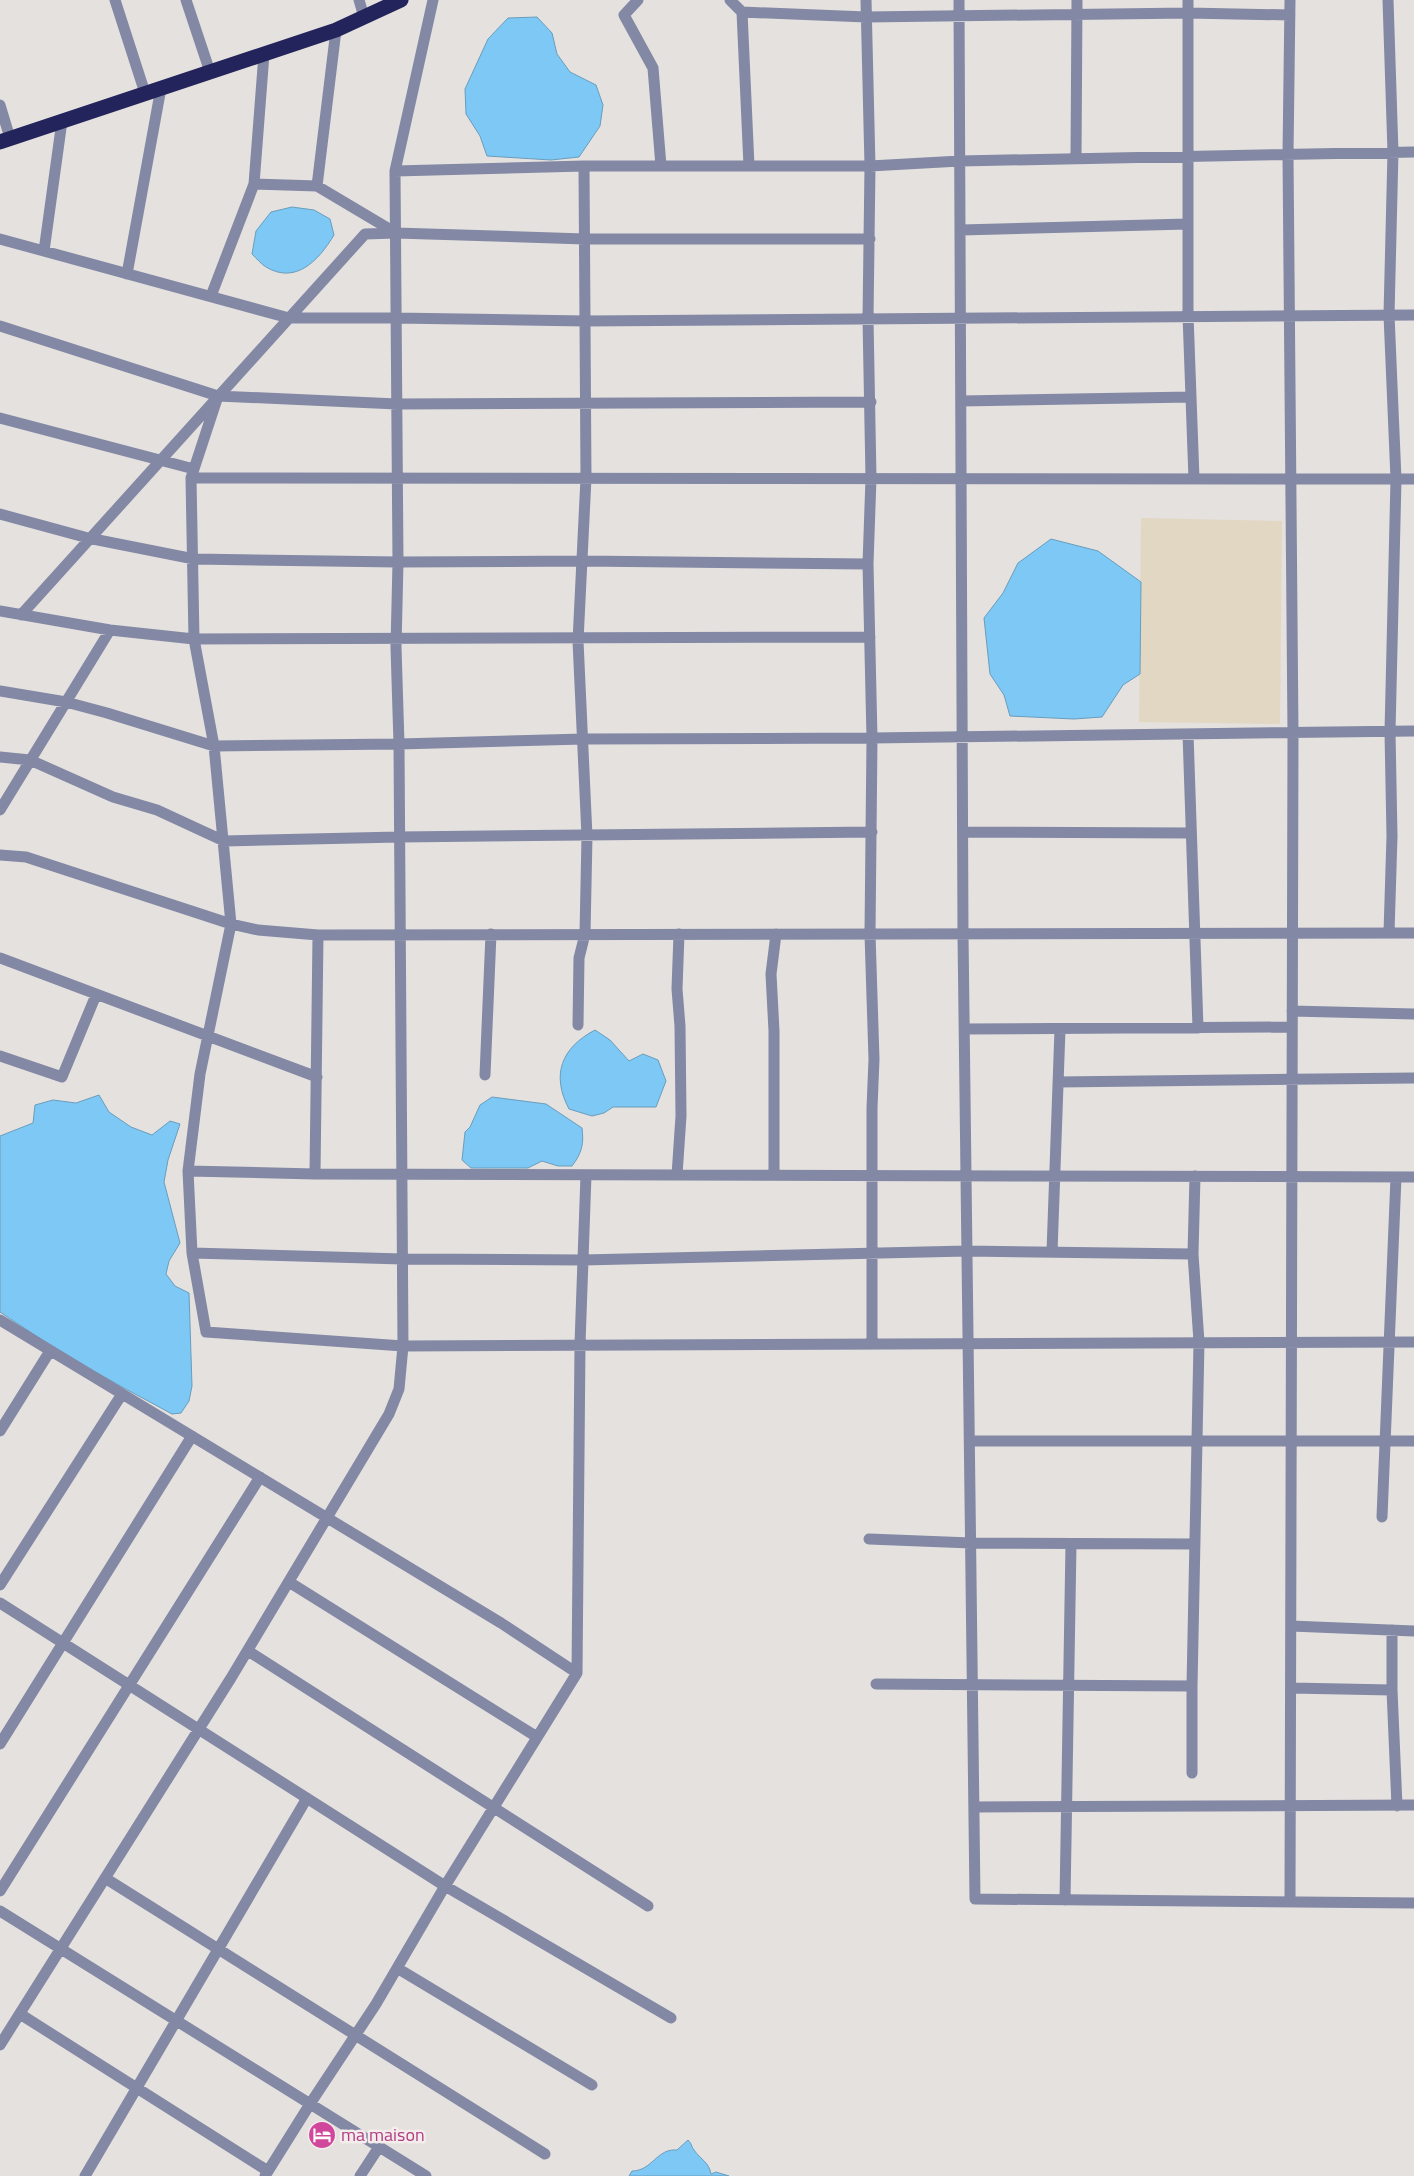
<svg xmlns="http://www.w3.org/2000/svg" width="1414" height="2176" viewBox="0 0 1414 2176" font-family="'Titillium Web',sans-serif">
  <rect width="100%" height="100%" fill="#e5e1de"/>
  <path fill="#e2d7c3" d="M1141 518 1282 521 1280 724 1139 722Z"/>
  <path fill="#7ec8f5" stroke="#699dbc" d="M537 17 552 33 557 54 570 72 596 85 603 105 600 126 579 157 551 160 487 156 480 136 466 114 465 89 488 39 508 18Z
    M292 207 314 210 330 219 334 235C319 260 296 285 266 267 261 264 256 258 252 254L256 231 271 212Z
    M1051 539 1098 551 1141 582 1140 674 1123 685 1102 717 1074 719 1010 716 1004 695 990 674 984 618 1003 593 1018 563Z
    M595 1030 610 1040 629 1061 643 1054 658 1060 666 1081 656 1107H613L604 1113 592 1116 569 1109C551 1075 561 1048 595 1030Z
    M99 1095 109 1112 131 1127 152 1135 170 1121 180 1124 168 1160 164 1182 180 1243 169 1261 166 1274 175 1286 189 1293 192 1386 189 1401 181 1413 172 1414 124 1388 65 1355 0 1312V1136L33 1123 35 1105 53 1100 76 1103Z
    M492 1097 546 1104 582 1128C584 1144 582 1153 572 1166H558L542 1161 528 1168H471L462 1160 465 1132 470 1127 480 1105Z
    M688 2140C692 2144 691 2146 694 2150 701 2160 709 2162 711 2174L716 2172 729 2176H629L632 2171C652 2171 657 2148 677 2150Z"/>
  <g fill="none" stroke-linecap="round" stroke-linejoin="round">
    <path stroke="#8388a5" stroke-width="11" d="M115 0 145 93
      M186 0 210 72
      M359 0 364 17
      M638 0 624 15 653 68 661 166
      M730 0 742 12 866 17 1188 13 1290 15
      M866 0 870 166 868 319 871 478 868 564 872 738 870 934 874 1059 872 1108V1344
      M959 0 963 934 975 1899 1414 1903
      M1188 0V315L1194 479
      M1290 0 1288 154 1293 733 1290 1902
      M1388 0 1393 152 1389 315 1396 479 1390 732 1392 836 1389 933
      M742 12 749 166
      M0 105 10 138
      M1076 158 1077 0
      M395 171 584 166H870L960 161 1414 152
      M254 184 317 186 396 233
      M317 186 336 30
      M961 230 1187 224
      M0 239 289 318H396L585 321 1414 315
      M44 251 62 121
      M127 274 161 88
      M211 296 254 184 264 54
      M0 326 218 396 397 404 871 402
      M218 396 191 478 194 639 214 746 231 924 200 1074 188 1171 192 1253 206 1332 403 1346 1414 1342
      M961 401 1191 397
      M0 418 194 469
      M191 478 1414 479
      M0 514 88 538 194 559 398 562 582 561 868 564
      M0 611 110 630 194 639 870 637
      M21 615 365 234 396 233 585 239H870
      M0 691 66 702 107 713 214 746 399 744 584 739 872 738 1414 731
      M1188 734 1198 1028
      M0 757 30 760 113 797 157 810 224 841 399 837 872 832
      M0 810 110 630
      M963 832 1191 833
      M0 855 26 857 231 924 258 930 318 935 1414 933
      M0 958 317 1077
      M1292 1011 1414 1014
      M578 1025 579 958 585 934 587 836 578 641 586 478 584 166
      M965 1029 1292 1027
      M0 1056 62 1077 96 995
      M485 1075 491 934
      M1058 1082 1414 1078
      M188 1171 315 1174 1414 1177
      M315 1174 318 935
      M677 1175 681 1116 680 1026 677 989 679 934
      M774 1175V1031L771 974 776 934
      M1052 1252 1060 1029
      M192 1253 402 1259 583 1260 967 1251 1193 1254
      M0 1320 501 1623 577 1673
      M0 1431 50 1351
      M970 1441H1414
      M1382 1517 1396 1177
      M869 1539 971 1543 1195 1544
      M289 1582 537 1737
      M0 1585 122 1394
      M0 1603 445 1886 671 2018
      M1291 1626 1414 1631
      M1392 1630V1690L1397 1806
      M248 1651 648 1906
      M876 1684 1192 1686
      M1291 1688 1392 1690
      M0 1744 192 1436
      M1192 1773V1686L1199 1342 1193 1254 1195 1176
      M974 1807 1414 1805
      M105 1878 545 2154
      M0 1891 260 1477
      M1065 1900 1071 1544
      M0 1911 426 2176
      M397 1968 592 2085
      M20 2014 268 2171
      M0 2045 231 1678 389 1414 399 1389 403 1346 399 744 396 647 398 562 395 171 433 0
      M85 2176 307 1798
      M265 2176 310 2104 376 2004 445 1886 577 1673 580 1344 586 1175
      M360 2176 379 2147"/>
    <path stroke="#22245b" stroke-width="15" d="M0 142 336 30 401 0"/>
  </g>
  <defs>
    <g id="hotel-disc" transform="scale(1.4375)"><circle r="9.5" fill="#d1479c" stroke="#f3eeeb"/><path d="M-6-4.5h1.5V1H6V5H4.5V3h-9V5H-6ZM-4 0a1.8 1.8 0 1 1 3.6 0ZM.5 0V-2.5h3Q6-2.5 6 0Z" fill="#fff"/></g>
  </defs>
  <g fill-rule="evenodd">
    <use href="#hotel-disc" x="322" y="2135"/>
  </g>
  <g text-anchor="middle" stroke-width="5" stroke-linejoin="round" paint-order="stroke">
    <g font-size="18" fill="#b23c85" stroke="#f3eeeb" text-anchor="start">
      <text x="341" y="2141">ma maison</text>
    </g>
  </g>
</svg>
